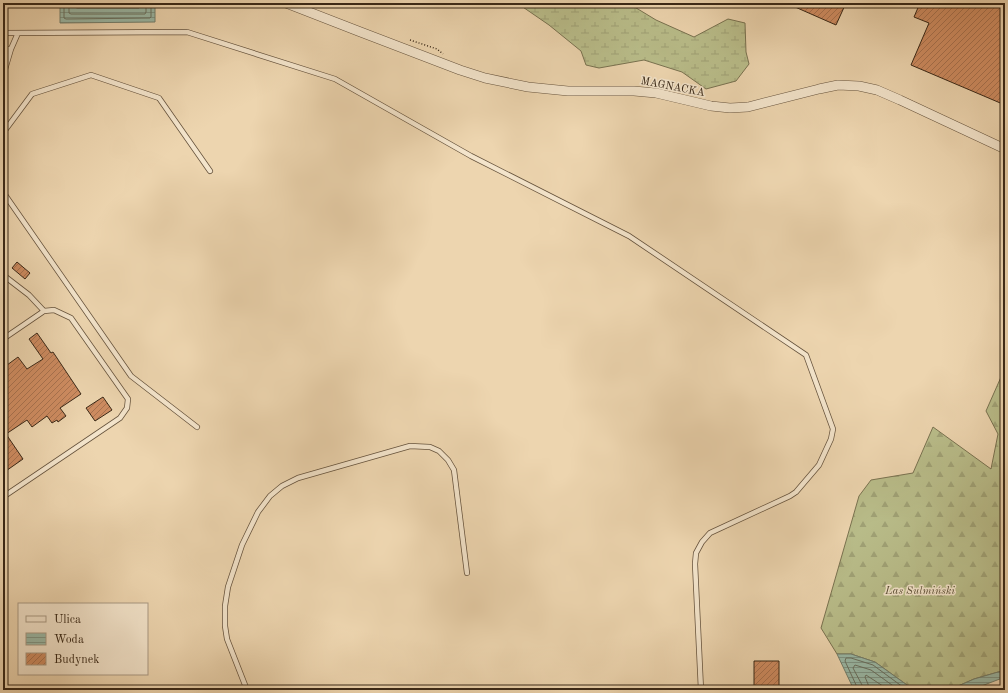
<svg xmlns="http://www.w3.org/2000/svg" width="1008" height="693" viewBox="0 0 1008 693" font-family="'Old Standard TT',serif">
  <defs>
    <pattern id="forest-firs" width="22" height="20" patternUnits="userSpaceOnUse"><rect width="22" height="20" fill="#b9bd8a"/><path d="M5 1l3.5 6h-7zM16 11l3.5 6h-7z" fill="#a0a276"/></pattern>
    <pattern id="wetland-marsh" width="20" height="14" patternUnits="userSpaceOnUse"><rect width="20" height="14" fill="#b9bd8a"/><path d="M1 5h8M5 5V1M11 12h8M15 12V8" fill="none" stroke="#a0a276"/></pattern>
    <pattern id="water-rules" width="6" height="5" patternUnits="userSpaceOnUse"><rect width="6" height="5" fill="#9ab9a7"/><path d="M0 2.5h6" fill="none" stroke="#7f9687"/></pattern>
    <pattern id="building-hatch" width="6" height="6" patternUnits="userSpaceOnUse"><rect width="6" height="6" fill="#ce8c61"/><path d="M-1 1l2-2M0 6l6-6M5 7l2-2" fill="none" stroke="#a8724f"/></pattern>
  </defs>
  <rect width="100%" height="100%" fill="#edd5af"/>
  <filter id="stains"><feTurbulence type="fractalNoise" baseFrequency=".005" numOctaves="4"/><feColorMatrix values="0 0 0 0 .2 0 0 0 0 .09 0 0 0 0 .02 0 0 0 .5 -.17"/></filter>
  <radialGradient id="worn" r=".72"><stop offset=".6" stop-color="#630" stop-opacity="0"/><stop offset="1" stop-color="#630" stop-opacity=".3"/></radialGradient>
  <path fill="url(#forest-firs)" stroke="#797250" d="M1005 368V670L974 679 949 690H914L875 662 851 654H837L821 628 859 496 871 480 913 473 933 427 991 469 998 434 986 411Z"/>
  <path fill="url(#wetland-marsh)" stroke="#797250" d="M517 3H628L656 20 694 37 728 19 745 23 746 52 749 64 736 81 706 89 682 72 644 60 599 68 586 65 581 51 549 25Z"/>
  <path fill="url(#water-rules)" stroke="#737f6d" d="M155 4V22L60 23V5Z
    M837 654H851L875 662 914 690H854Z
    M1005 670V677L971 690H949L974 679Z"/>
  <g fill="none" stroke-linecap="round" stroke-linejoin="round">
    <path stroke="#6a705f" stroke-width="1" d="M64 3V18L66 19 150 18 151 17V3
      M69 3V13L71 14H145L146 12V3
      M75 3V7L77 8H139L140 6V3
      M857 690V687L845 661 846 658H851L873 665 907 690
      M862 690V685L853 668 855 665 871 670 899 690
      M869 690 868 684 865 677 866 675 889 690"/>
  </g>
  <path fill="url(#building-hatch)" stroke="#392817" d="M786 3H846L836 25Z
    M920 3H1005V105L911 65 929 23 914 17Z
    M17 262 30 273 25 279 12 268Z
    M37 333 51 353 53 352 81 394 60 408 66 416 58 422 57 420 52 423 47 416 32 427 27 420 6 434 23 459 3 473V368L18 357 27 369 43 359 29 339Z
    M103 397 112 410 95 421 86 408Z
    M754 661H779V690H754Z"/>
  <g fill="none" stroke-linecap="round" stroke-linejoin="round">
    <g stroke="#66533d" stroke-width="6">
      <path id="service" d="M3 33 187 32 335 79 471 156 629 236 806 355 833 429 831 439 819 465 796 492 790 496 710 533 702 542 696 553 695 564 701 690
        M3 49H11
        M3 76 11 49 18 33
        M3 133 32 94 91 75 159 98 210 171
        M3 192 131 376 197 427
        M3 275 29 295 44 311
        M3 339 44 311 54 310 71 318 128 399 127 408 120 418 3 497
        M247 690 227 639 225 626V606L228 587 242 545 258 512 270 496 282 486 298 478 410 446 430 447 439 451 448 460 454 470 467 573"/>
    </g>
    <g stroke="#66533d" stroke-width="10">
      <path id="minor" d="M286 3 358 31 460 70 485 78 528 87 568 91H634L656 93 711 106 730 108 748 107 819 89 838 85 859 86 877 90 900 100 1005 149"/>
    </g>
    <path stroke="#392817" stroke-width="1.5" stroke-dasharray="1 2" stroke-linecap="butt" d="M410 40 437 49 443 54"/>
    <use href="#service" stroke="#f3e4cb" stroke-width="4.5"/>
    <use href="#minor" stroke="#f3e4cb" stroke-width="9"/>
  </g>
  <g text-anchor="middle" stroke-width="3" stroke-linejoin="round" paint-order="stroke">
    <g font-size="11" fill="#392817" stroke="#f3e4cb">
      <text transform="translate(673 86) rotate(11)" y="4">MAGNACKA</text>
    </g>
    <g font-size="11" font-style="italic" fill="#594d34" stroke="#f3e4cb">
      <text x="920" y="594">Las Sulmiński</text>
    </g>
  </g>
  <rect width="1008" height="693" fill="none" stroke="#edd5af" stroke-width="16"/>
  <rect x="4" y="4" width="1000" height="685" fill="none" stroke="#392817" stroke-width="2"/>
  <rect x="8" y="8" width="992" height="677" fill="none" stroke="#392817"/>
  <rect x="18" y="603" width="130" height="72" fill="#f3e4cb" stroke="#a99983"/>
  <rect x="26" y="616" width="20" height="6" fill="#f3e4cb" stroke="#a99983"/>
  <text x="54" y="623" font-size="12" fill="#392817">Ulica</text>
  <rect x="26" y="633" width="20" height="12" fill="url(#water-rules)" stroke="#a99983"/>
  <text x="54" y="643" font-size="12" fill="#392817">Woda</text>
  <rect x="26" y="653" width="20" height="12" fill="url(#building-hatch)" stroke="#a99983"/>
  <text x="54" y="663" font-size="12" fill="#392817">Budynek</text>
  <rect width="100%" height="100%" filter="url(#stains)"/>
  <rect width="100%" height="100%" fill="url(#worn)"/>
</svg>
